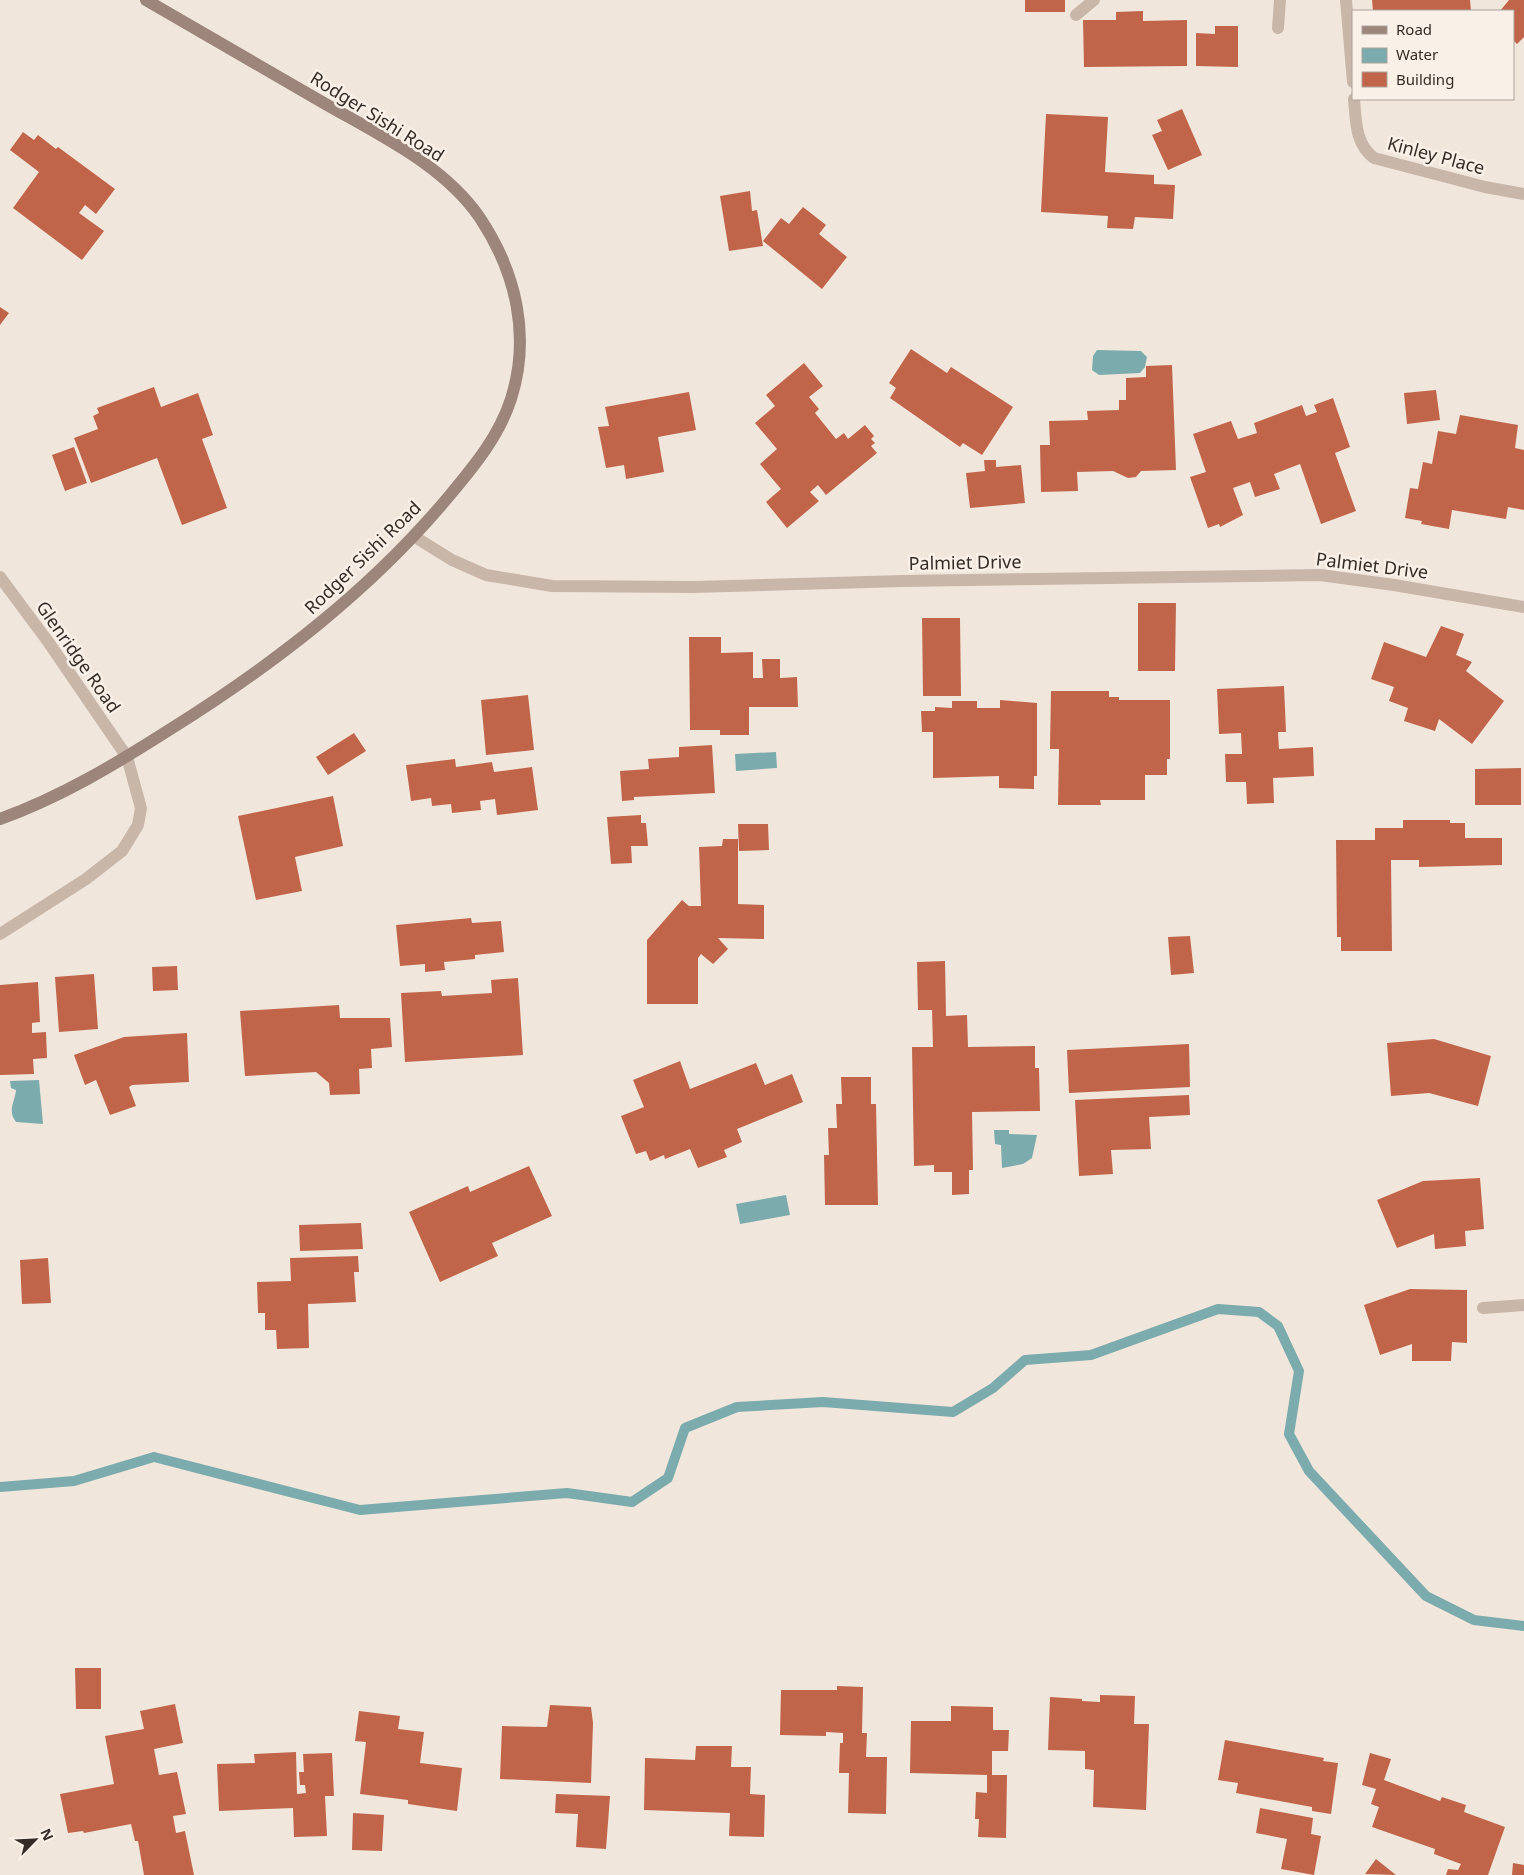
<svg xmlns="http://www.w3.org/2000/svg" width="1524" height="1875" viewBox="0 0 1524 1875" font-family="'Noto Sans',sans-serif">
  <rect width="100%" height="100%" fill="#f1e6dc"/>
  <path fill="#7cabad" d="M1097 350 1141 351 1147 357 1145 367 1140 373 1099 375 1092 370 1093 356Z
    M776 752 777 768 736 771 735 754Z
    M39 1080 43 1124 16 1122C7 1110 15 1102 16 1090L11 1088 10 1081Z
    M994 1130H1009V1134L1037 1135 1032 1158 1023 1164 1002 1168 1001 1145 995 1144Z
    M786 1195 790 1215 740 1224 736 1204Z"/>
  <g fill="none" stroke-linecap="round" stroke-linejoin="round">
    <path stroke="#7cabad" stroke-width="10" d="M0 1487 74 1481 154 1457 360 1510 567 1493 632 1502 668 1478 685 1428 737 1407 823 1402 953 1412 993 1388 1025 1360 1091 1355 1218 1309 1259 1312 1278 1326 1299 1371 1289 1434 1309 1471 1426 1596 1474 1620 1524 1626"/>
  </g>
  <path fill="#c1654a" d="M1025 0H1065V12H1025Z
    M1372 0H1470L1471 11H1373Z
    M1509 0H1524V37L1517 44 1513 40V11H1500Z
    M1143 11V21L1187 20V66L1084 67 1083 20H1116V12Z
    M1215 26H1238V67L1196 66V33L1215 34Z
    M1182 109 1202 155 1168 170 1152 135 1162 131 1157 120Z
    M1046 114 1108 117 1105 172 1154 175V184L1175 185 1173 219 1135 217 1133 229 1107 228 1108 216 1041 212Z
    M23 132 34 140 38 135 56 149 58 147 115 189 96 214 85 205 79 213 104 231 82 260 13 208 39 172 10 150Z
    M750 191 752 211 757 210 763 246 729 251 720 196Z
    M803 207 826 225 819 234 847 257 822 289 763 241 781 218 789 224Z
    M0 307 9 313 0 325Z
    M911 349 947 373 951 367 1013 407 982 455 963 443 960 447 890 398 896 388 889 383Z
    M804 363 823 386 809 397 819 409 815 413 836 439 844 433 848 439 865 425 874 436 871 439 875 443 871 446 877 453 826 495 818 485 810 492 819 501 787 528 766 502 781 489 760 464 777 449 755 423 775 406 766 395Z
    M1172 365 1176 470 1141 471 1136 477 1128 478 1113 471 1077 472 1078 491 1041 492 1040 445H1050L1049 421 1088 420 1087 411 1119 410V400H1126V378L1146 377V366Z
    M154 387 161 407 198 393 213 435 202 439 227 508 182 525 157 458 91 483 74 438 98 429 93 416 99 413 97 408Z
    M1436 390 1440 420 1407 424 1404 393Z
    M689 392 696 430 658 437 664 472 626 479 624 465 606 468 598 427 609 426 605 407Z
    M1333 398 1350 447 1335 453 1356 511 1321 524 1300 464 1274 474 1280 489 1255 497 1250 482 1233 488 1243 515 1220 527 1219 524 1208 528 1190 477 1206 472 1193 434 1231 421 1238 439 1257 433 1254 423 1302 405 1306 416 1317 412 1314 405Z
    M1460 415 1518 425 1515 448 1524 450V510L1508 507 1506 519 1452 510 1449 529 1421 524 1422 521 1405 518 1410 488 1418 489 1423 462 1432 464 1438 431 1456 434Z
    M74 447 87 483 65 491 52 455Z
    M984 460H996V467L1021 465 1025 503 970 508 966 473 985 471Z
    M1138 603H1176L1175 671H1138Z
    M922 618H960L961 696H923Z
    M1441 626 1464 634 1456 655 1472 662 1466 671 1504 701 1472 744 1439 719 1435 731 1404 721 1408 708 1389 701 1394 687 1371 679 1384 642 1426 657Z
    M689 637H721V653L753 652V678H763L762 659H780V678L797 677 798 707H749V735H720V730H690Z
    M1284 686 1286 732H1278L1279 749 1313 747 1314 776 1273 778 1274 803 1247 804 1246 782H1226L1225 754H1242L1241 733 1219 734 1217 689Z
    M1051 691H1109V697H1119V700H1170V759H1167V775H1145V800H1100L1101 805H1058L1059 749H1050Z
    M528 695 534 750 486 755 481 700Z
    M1000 700 1037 703V776H1034V789L999 788V776L933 778V732H922L921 711H935V707L952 708V701H977V708H1000Z
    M354 733 366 751 328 775 316 757Z
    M712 745 715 793 634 797V800L622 801 620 771 649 769 648 759 679 757V747Z
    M455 759 456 767 492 762 494 772 532 767 538 810 497 815 495 799 480 801 481 810 452 813 451 804 432 806 431 798 411 801 406 765Z
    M1521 768V805H1475V769Z
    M333 796 343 846 295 857 302 891 256 900 238 816Z
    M641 815V823H646L648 846H631L632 863 611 864 607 817Z
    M1403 820H1450V823H1465V838H1502V865L1419 867V860H1391L1392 951H1341V937H1337L1336 840H1375V828H1403Z
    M738 824H768L769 850 739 851Z
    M723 839H738V904L764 905V939L718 938 728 949 713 964 701 954 698 958V1004H647V940L682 900 689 906H701L699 847 722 846Z
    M471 918 472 923 501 921 504 952 475 955V959L444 962 445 970 425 972V964L400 966 396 925Z
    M1190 936 1194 973 1171 975 1168 937Z
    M945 961 946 1016 967 1015 968 1047 1035 1046V1068H1039L1040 1111 972 1112 973 1170H969V1194L952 1195V1172H934V1165L914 1166 912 1047H933L932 1010H918L917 962Z
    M177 966 178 990 153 991 152 967Z
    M94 974 98 1029 59 1032 55 977Z
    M518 978 523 1055 405 1062 401 993 441 991 442 996 492 993 491 980Z
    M38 982 40 1022 32 1023V1033L46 1032 47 1058 33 1059 34 1074 0 1075V985Z
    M339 1005 340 1018H390L392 1047 371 1049 372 1068 359 1069 360 1094 330 1095 329 1083 316 1072 245 1076 240 1011Z
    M187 1033 189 1082 132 1085 129 1087 136 1106 110 1115 96 1080 85 1085 74 1055 124 1037Z
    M1434 1039 1491 1056 1478 1106 1429 1093 1391 1096 1387 1043Z
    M1189 1044 1190 1087 1069 1093 1067 1050Z
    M680 1061 690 1089 756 1063 765 1085 792 1074 803 1102 737 1129 742 1142 724 1150 727 1157 698 1168 690 1149 665 1159 664 1155 650 1161 646 1151 636 1154 621 1116 644 1107 633 1080Z
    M841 1077H871V1104H876L878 1205H825L824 1155H829L828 1128H837L836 1104H842Z
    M1189 1095 1190 1115 1149 1117 1151 1149 1111 1150 1113 1174 1079 1176 1075 1100Z
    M529 1166 552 1216 492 1243 498 1256 440 1282 409 1212 468 1186 470 1192Z
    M1480 1178 1484 1229 1465 1231 1466 1246 1435 1249 1434 1234 1397 1248 1377 1200 1423 1181Z
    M361 1223 363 1249 300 1251 299 1225Z
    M358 1256 359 1272H354L356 1302 308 1304 309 1348 277 1349 276 1330H265V1313H258L257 1282 291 1281 290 1258Z
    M48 1258 51 1303 22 1304 20 1260Z
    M1410 1289 1467 1290V1343L1452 1342 1451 1361H1412V1344L1380 1355 1364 1305Z
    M75 1668H101V1709H76Z
    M837 1686 863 1687 862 1733H867L866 1757H887L886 1814 848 1813 849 1773H839L840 1743H843V1733L826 1732V1736L780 1735 781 1690H837Z
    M1100 1695 1135 1696 1134 1724H1149L1146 1810 1093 1807 1094 1770 1085 1769V1751L1048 1750 1050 1697 1082 1699V1701L1100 1702Z
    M175 1704 183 1743 154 1749 159 1775 177 1772 186 1814 173 1816 176 1833 185 1831 194 1875H144L138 1841H135L131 1824 84 1833 83 1831 68 1833 60 1794 114 1784 105 1736 144 1729 140 1711Z
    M550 1705 591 1707 593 1723 591 1783 500 1779 502 1726 547 1727Z
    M951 1706 993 1707V1730H1009L1008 1751H992V1775H1007L1006 1838 978 1837 979 1819H975L976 1792 987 1793V1775L910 1773 911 1721H951Z
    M359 1711 400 1716 398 1729 424 1732 420 1763 462 1768 457 1811 408 1804V1800L360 1794 366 1742 355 1741Z
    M1225 1740 1324 1758 1323 1761 1338 1763 1331 1814 1312 1811V1807L1236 1793 1238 1783 1218 1780Z
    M696 1746H732L731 1767H751L750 1794 765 1795 764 1837 729 1836 730 1813 644 1810 645 1758 695 1760Z
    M296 1752 297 1794 306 1793 305 1785H300L299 1772H304L303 1754 332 1753 334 1796H325L327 1836 294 1837 293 1808 219 1811 217 1764 255 1763 254 1754Z
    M1370 1753 1391 1759 1384 1780 1440 1801 1442 1797 1466 1805 1464 1812 1505 1827 1488 1875H1446L1448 1869 1458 1870 1461 1864 1434 1854 1435 1849 1372 1827 1379 1807 1371 1804 1376 1789 1362 1785Z
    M556 1794 610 1796 606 1849 576 1847 578 1814 555 1813Z
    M1260 1808 1313 1818 1311 1834 1321 1836 1314 1875 1281 1869 1287 1839 1256 1833Z
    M353 1813 384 1815 382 1851 352 1850Z
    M1376 1859 1396 1875 1365 1874Z
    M1513 1863 1524 1865V1875H1512Z"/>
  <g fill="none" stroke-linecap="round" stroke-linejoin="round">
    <path stroke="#c8b6a8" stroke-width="12" d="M1076 15 1094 0
      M1278 28 1280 0
      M0 934 86 879 122 851 138 825 141 808 127 757
      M1483 1308 1524 1305"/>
    <path stroke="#c8b6a8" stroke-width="12" d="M1346 0 1353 82
      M1354 99C1356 120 1355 144 1374 158L1485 187 1524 194
      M415 537 452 560 486 575 552 586 694 587 903 581 1320 575 1394 585 1524 607
      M0 577 49 643 127 757"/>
    <path stroke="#9c857a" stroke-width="12" d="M0 819C61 797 114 765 169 730 273 665 371 590 450 495 475 465 499 436 511 399 531 336 516 272 480 218 443 164 377 134 322 102 263 68 205 34 146 0"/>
  </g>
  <g text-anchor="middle" stroke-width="5" stroke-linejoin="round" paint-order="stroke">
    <g font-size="18" fill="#352c28" stroke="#f9f1e8">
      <text transform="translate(377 117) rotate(32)" y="6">Rodger Sishi Road</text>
      <text transform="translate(1436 156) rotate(15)" y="6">Kinley Place</text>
      <text transform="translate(363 558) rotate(-44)" y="6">Rodger Sishi Road</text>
      <text transform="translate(965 563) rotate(-1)" y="6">Palmiet Drive</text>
      <text transform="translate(1372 566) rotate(7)" y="6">Palmiet Drive</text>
      <text transform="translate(78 657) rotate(55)" y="6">Glenridge Road</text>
    </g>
  </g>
  <rect x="1352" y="10" width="162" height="90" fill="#f9f1e8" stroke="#aba29b"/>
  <rect x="1362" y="26" width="25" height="8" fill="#9c857a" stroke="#aba29b"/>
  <text x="1396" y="35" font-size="15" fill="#352c28">Road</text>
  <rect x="1362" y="48" width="25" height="15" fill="#7cabad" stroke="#aba29b"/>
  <text x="1396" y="60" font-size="15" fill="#352c28">Water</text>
  <rect x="1362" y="72" width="25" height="15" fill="#c1654a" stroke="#aba29b"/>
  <text x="1396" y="85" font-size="15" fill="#352c28">Building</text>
  <g transform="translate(35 1840) rotate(66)" stroke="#f9f1e8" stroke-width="4" paint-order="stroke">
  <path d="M0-4L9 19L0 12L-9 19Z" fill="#352c28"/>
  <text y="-8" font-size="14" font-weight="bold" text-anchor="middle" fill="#352c28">N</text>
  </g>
</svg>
